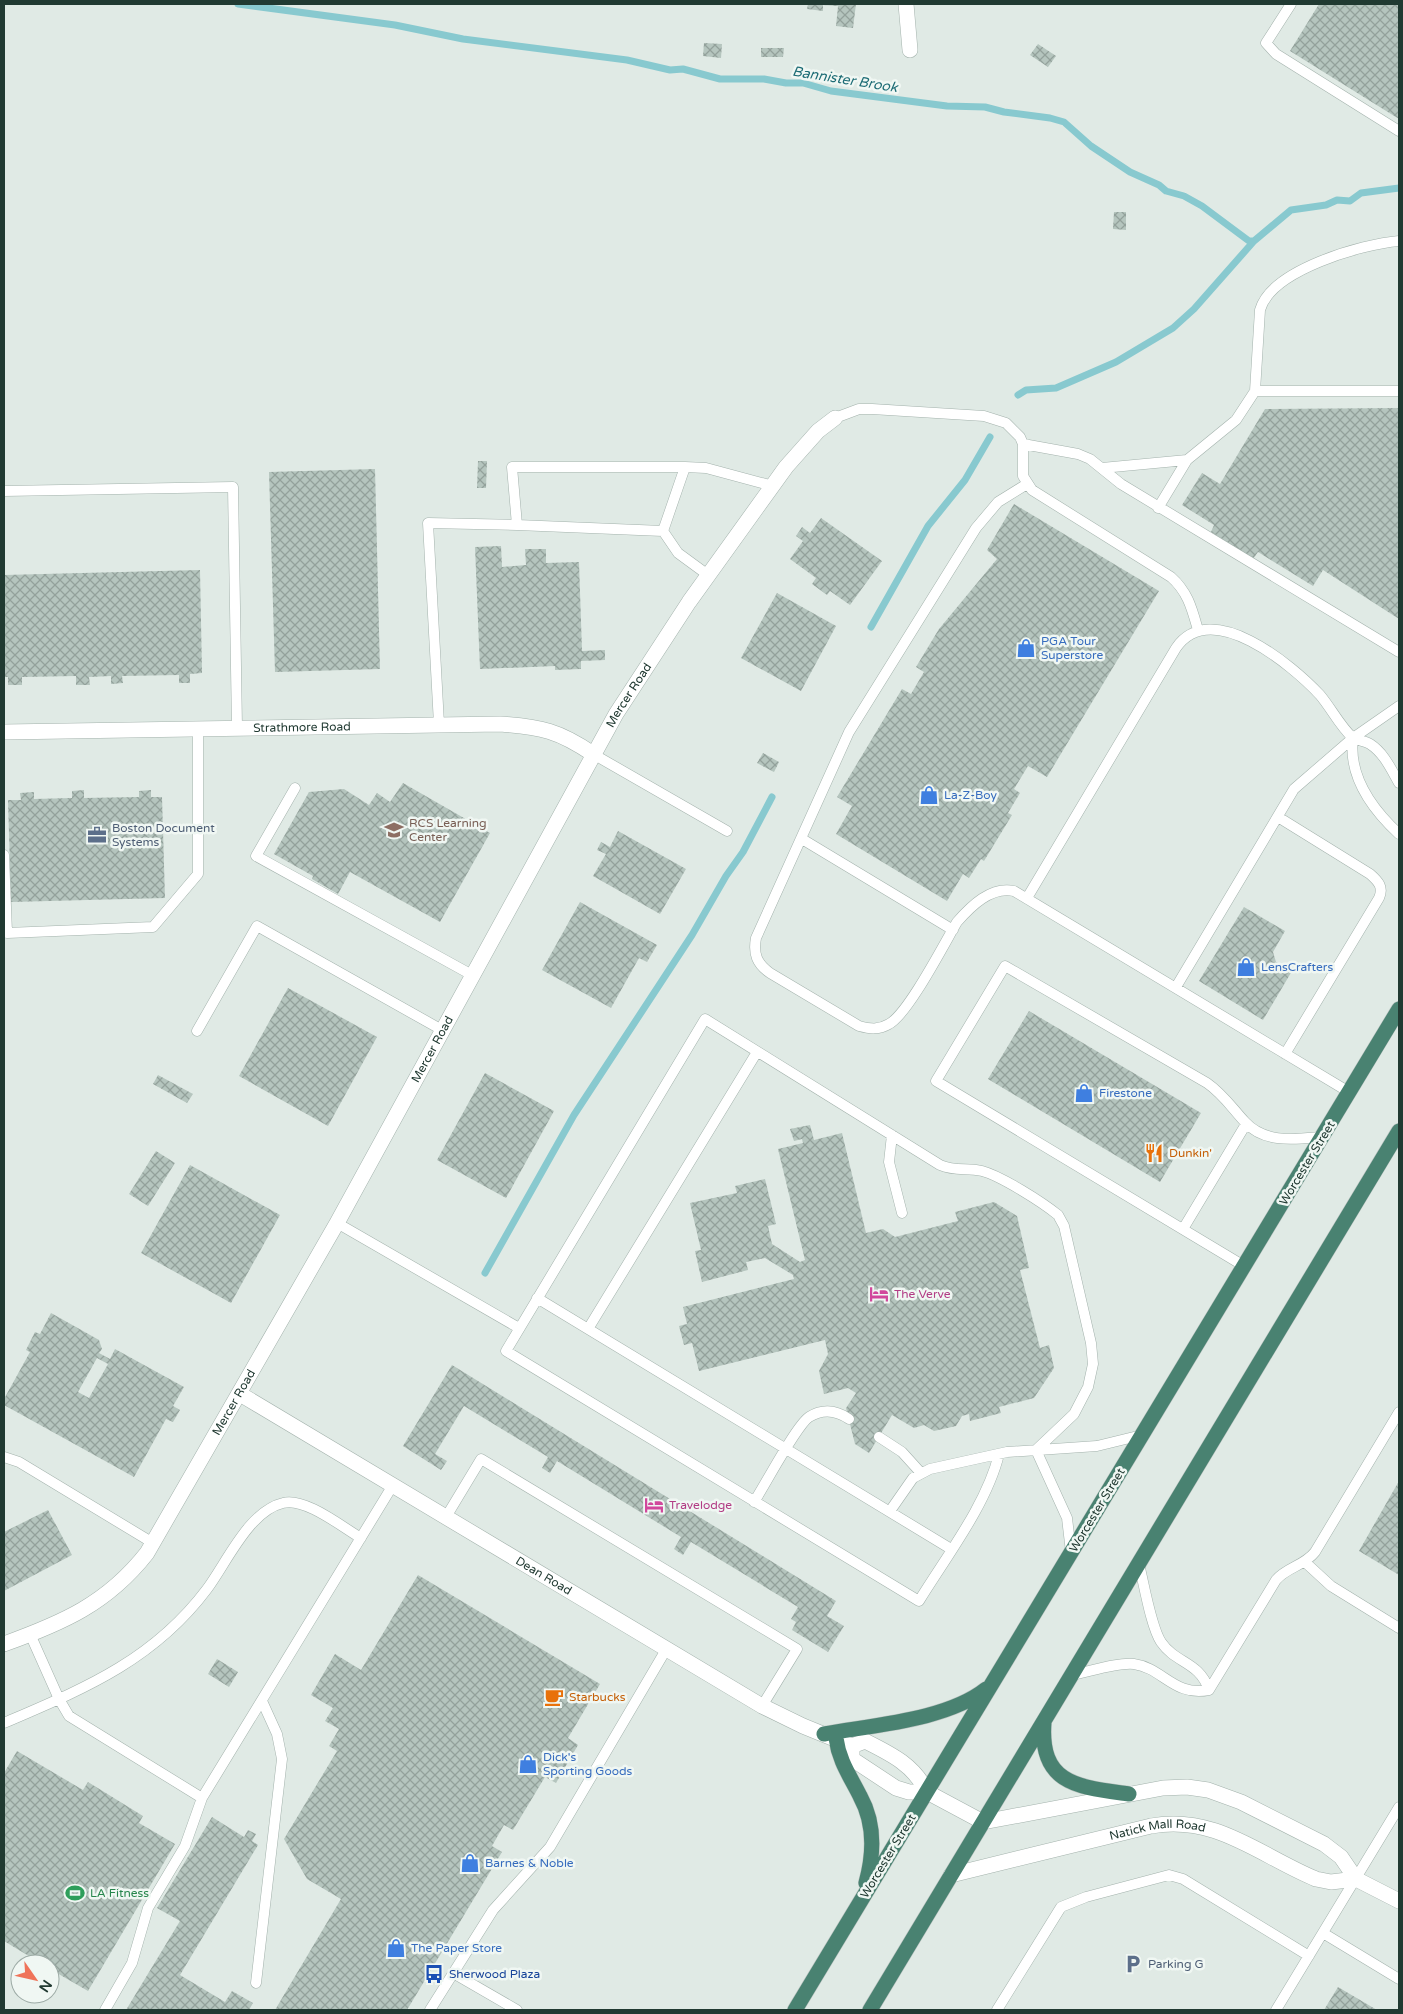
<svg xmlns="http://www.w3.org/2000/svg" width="1403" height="2014" viewBox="0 0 1403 2014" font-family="'Varela Round',sans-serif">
  <defs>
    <pattern id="building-cross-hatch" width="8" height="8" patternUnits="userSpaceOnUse" patternTransform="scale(1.25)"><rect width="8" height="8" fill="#b5c5be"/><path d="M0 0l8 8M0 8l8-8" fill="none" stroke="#93a19b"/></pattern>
  </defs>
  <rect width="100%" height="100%" fill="#e0eae5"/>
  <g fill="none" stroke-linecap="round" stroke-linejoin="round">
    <path stroke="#88c9cf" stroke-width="7" d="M238 4 395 25 463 39 627 60 670 70 683 69 720 79H764L786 83H803L831 91 947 106 985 107 1004 112 1050 118 1064 122 1091 146 1130 172 1159 185 1166 191 1184 196 1202 206 1249 241H1254L1291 210 1326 205 1337 200 1350 201 1361 193 1399 188
      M1018 395 1026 390 1056 388 1116 362 1173 328 1194 309 1254 241
      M871 627 928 526 965 480 990 437
      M485 1273 574 1115 692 935 726 876 743 852 772 797"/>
  </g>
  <path fill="url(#building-cross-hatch)" fill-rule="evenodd" d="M808 4H856L853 28 836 26 838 6 823 5V11L807 9Z
    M1319 4H1399V119L1290 51Z
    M704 43 722 44 721 58 703 56Z
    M1038 44 1056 56 1048 67 1030 55Z
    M761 48H784L783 57H761Z
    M1114 212H1126V230L1113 229Z
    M1399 408V619L1323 570 1313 586 1258 552 1253 559 1211 532 1214 525 1182 505 1202 473 1220 484 1265 409Z
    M478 461H487L486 488H477Z
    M375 469 380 669 275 672 269 472Z
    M1014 504 1159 591 1047 777 1028 766 1014 789 1020 793 1008 813 1012 815 984 861 981 859 969 878 963 874 947 901 836 834 852 806 837 797 902 689 911 694 924 672 916 667 939 629 997 559 987 550Z
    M821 518 882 561 850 605 830 591 827 595 812 584 816 578 790 559 803 541 796 536 802 527 810 533Z
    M501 546 502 567 526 565 525 549H546V563L579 562 582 651 605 650V660L581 661V669L555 670V666L480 669 475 547Z
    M200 570 202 673 190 674V683H179V675L122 676 123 683 111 684V676L89 677 90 685H76V676L22 677V685H8V677H4V575Z
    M777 593 836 626 801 691 741 658Z
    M763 753 779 762 774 772 757 763Z
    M403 783 490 833 440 922 350 872 338 894 312 879 313 876 274 854 309 792 344 789 369 805 377 793 390 802Z
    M84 790V798L139 797V791L151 790V797H162L165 898 11 902 8 800H21L20 793 34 792V799L72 798V791Z
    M618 831 686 869 660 914 593 876 606 854 597 850 601 842 610 847Z
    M580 902 657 945 647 962 639 958 611 1008 542 970Z
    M1244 907 1285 931 1273 952 1276 962 1292 971 1263 1020 1199 981Z
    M288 988 377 1037 328 1126 239 1076Z
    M1029 1011 1201 1113 1160 1182 988 1079Z
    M485 1073 554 1111 506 1198 437 1160Z
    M158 1075 193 1094 187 1103 153 1084Z
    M810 1125 814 1140 842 1133 866 1233 883 1229 895 1237 958 1221 955 1212 994 1202 1017 1216 1029 1268 1020 1270 1040 1348 1049 1345 1054 1368 1034 1398 999 1407 1001 1413 970 1421 969 1414 962 1416 956 1426 934 1431 924 1425 914 1428 892 1415 869 1453 855 1444 846 1408 856 1393 848 1388 824 1394 819 1371 828 1354 825 1340 699 1371 692 1343 684 1345 679 1326 687 1324 683 1307 794 1279 793 1275 765 1258 746 1262 748 1270 702 1282 695 1251 701 1250 690 1203 737 1193 735 1186 765 1179 776 1224 768 1226 772 1244 800 1262 805 1260 778 1149 803 1143 802 1139 794 1141 790 1129Z
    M156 1151 175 1163 148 1206 129 1194Z
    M190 1165 280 1215 231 1303 141 1253Z
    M51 1313 99 1340 102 1349 99 1353 110 1359 115 1349 184 1387 173 1406 180 1410 173 1422 166 1419 134 1477 4 1405V1399L30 1352 26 1350 35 1332 40 1334ZM97 1358 108 1364 89 1398 78 1392Z
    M452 1365 836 1601 827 1616 844 1626 828 1652 792 1630 796 1622 791 1619 798 1607 691 1542 683 1555 674 1549 681 1537 557 1461 550 1473 542 1468 548 1457 464 1406 435 1454 447 1461 441 1470 403 1446Z
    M1399 1481V1575L1359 1551Z
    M48 1510 72 1555 4 1591V1532Z
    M418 1575 600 1684 568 1738 578 1745 556 1783 545 1777 513 1830 504 1825 492 1846 502 1852 407 2010H275L341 1899 307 1879 284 1839 337 1751 329 1746 339 1729 325 1721 333 1708 311 1695 335 1654 361 1670Z
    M217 1659 238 1672 229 1687 208 1674Z
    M17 1751 83 1790 88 1782 143 1816 139 1823 175 1844 88 1991 50 1969V1964H42L4 1941V1773Z
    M212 1817 244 1837 248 1830 256 1834 252 1841 258 1845 180 1975 225 2002 232 1991 253 2003 249 2010H126L180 1921 157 1908Z
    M1338 1987 1377 2010H1324Z"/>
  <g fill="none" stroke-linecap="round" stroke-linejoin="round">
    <g stroke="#a3b2ac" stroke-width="11">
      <path id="service" d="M1291 4 1266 43 1276 54 1399 131
        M1255 391 1260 310C1271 270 1362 244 1399 241
        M835 418 859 409H872L984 416 1006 423 1020 437 1023 444V476L1032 490 1171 577C1188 592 1192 609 1198 630
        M1023 444 1078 454 1090 459 1121 484 1399 652
        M685 467 663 531 517 525 512 467H685L706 468 773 486
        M1102 468 1187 460
        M1027 484 998 502 976 528 849 732 756 938C753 954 757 964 770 973L859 1026C870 1029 879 1030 889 1024 908 1014 944 944 957 922 971 906 991 886 1014 891L1349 1092
        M4 491 233 487 237 727
        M1158 508 1187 460 1236 420 1255 391H1399
        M663 531 678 553 708 575
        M439 724 428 523 517 525
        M1353 738C1348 777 1372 809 1399 834
        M593 754 727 831
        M295 788 256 856 472 975
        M1278 817 1370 874C1378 881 1384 887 1379 898L1285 1054
        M802 839 953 930
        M4 855 7 933 153 927 198 874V728
        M1027 898 1176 648C1211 597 1292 665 1320 695 1331 708 1340 726 1352 737 1356 740 1365 741 1370 744 1384 753 1391 769 1399 783
        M1176 987 1294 789 1353 738 1399 706
        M197 1031 257 926 442 1030
        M892 1135 889 1162 902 1213
        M337 1223 519 1328
        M1183 1229 1246 1124
        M1244 1266 936 1081 1005 966 1207 1083C1223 1094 1232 1108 1245 1122 1265 1144 1296 1139 1322 1137
        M537 1298 951 1549
        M588 1329 757 1052
        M879 1437 902 1452 921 1473
        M1036 1450 1067 1518 1071 1552
        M999 1454C987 1504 946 1557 919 1601L506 1351 705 1019 940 1165C956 1172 967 1167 982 1171 1001 1176 1042 1202 1058 1215L1064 1226 1091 1343 1093 1364 1088 1387 1074 1414 1036 1450
        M4 1457 19 1462 153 1543
        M754 1502C765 1485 796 1426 809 1417 822 1409 836 1410 849 1419
        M890 1511 913 1478 930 1469 1007 1452 1097 1446 1142 1435
        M446 1517 481 1459 797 1649 762 1706
        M1306 1563 1331 1586 1399 1628
        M1139 1564C1144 1584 1151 1627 1161 1642 1176 1664 1199 1661 1209 1690
        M30 1634 59 1699 69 1716 202 1798
        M1072 1675C1089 1672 1117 1662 1134 1664 1163 1668 1174 1697 1209 1690L1276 1580C1287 1567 1304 1566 1315 1552L1399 1412
        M4 1723C83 1689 153 1661 207 1589 227 1562 249 1511 283 1503 305 1497 342 1527 361 1538
        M1323 1933 1399 1979
        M453 1973 517 2010
        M256 1983 282 1759 277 1734 262 1701
        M105 2010 132 1963 148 1908 185 1846 202 1798 393 1485
        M430 2010 493 1910 550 1847 667 1648
        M997 2010 1061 1907 1086 1897 1169 1875 1183 1879 1309 1956
        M1276 2010 1399 1807"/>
    </g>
    <g stroke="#a3b2ac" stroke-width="16">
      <g id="minor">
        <path d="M906 4 910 50"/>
        <path id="s1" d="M4 732 500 724C542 727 559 731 593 754"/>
        <path id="s2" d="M240 1394 762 1706 803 1726 852 1746 865 1741C891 1754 914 1765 927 1792"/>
        <path id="s3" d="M4 1644C62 1623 107 1604 147 1553L337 1223 616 714 689 602 786 467 818 431 835 418"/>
        <path d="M852 1746V1759L896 1788 909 1792H927L983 1822 1163 1788 1187 1787 1208 1790 1241 1802 1324 1844 1341 1857 1356 1879 1399 1901"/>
        <path id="s4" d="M951 1875 1151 1826C1216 1814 1260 1856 1316 1879L1331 1882 1356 1879"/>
      </g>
    </g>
    <g stroke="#bcc4c2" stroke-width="16">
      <path id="trunk" d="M1044 1722C1039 1785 1079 1787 1129 1794
        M824 1734C873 1725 947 1720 986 1689
        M836 1738C839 1761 850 1776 860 1796 875 1823 874 1854 866 1883
        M795 2010 1399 1009
        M870 2010 1399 1131"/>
    </g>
    <use href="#service" stroke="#fff" stroke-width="10"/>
    <use href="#minor" stroke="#fff" stroke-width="15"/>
    <use href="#trunk" stroke="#498271" stroke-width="15"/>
  </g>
  <defs>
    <g id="shop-bare" transform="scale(1.5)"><path d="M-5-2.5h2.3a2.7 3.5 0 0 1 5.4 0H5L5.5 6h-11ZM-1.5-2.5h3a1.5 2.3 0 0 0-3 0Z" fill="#3f7fe0" stroke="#f0f7f3" stroke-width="2.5" paint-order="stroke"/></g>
    <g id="school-bare" transform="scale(1.5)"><path d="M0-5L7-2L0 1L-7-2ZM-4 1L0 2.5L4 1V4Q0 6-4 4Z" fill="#8d6e63" stroke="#f0f7f3" stroke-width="2.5" paint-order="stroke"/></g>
    <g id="office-bare" transform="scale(1.5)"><path d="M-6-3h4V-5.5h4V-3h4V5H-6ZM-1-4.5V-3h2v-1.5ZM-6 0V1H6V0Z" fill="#5c6f8a" stroke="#f0f7f3" stroke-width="2.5" paint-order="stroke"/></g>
    <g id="restaurant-bare" transform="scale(1.5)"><path d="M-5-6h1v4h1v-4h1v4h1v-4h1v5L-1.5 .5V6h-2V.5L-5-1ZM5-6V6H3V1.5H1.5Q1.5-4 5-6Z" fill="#e8710a" stroke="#f0f7f3" stroke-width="2.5" paint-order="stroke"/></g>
    <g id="hotel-bare" transform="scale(1.5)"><path d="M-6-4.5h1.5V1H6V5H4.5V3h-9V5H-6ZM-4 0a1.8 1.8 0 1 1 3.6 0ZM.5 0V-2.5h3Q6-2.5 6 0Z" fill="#d1479c" stroke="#f0f7f3" stroke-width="2.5" paint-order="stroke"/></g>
    <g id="cafe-bare" transform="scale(1.5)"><path d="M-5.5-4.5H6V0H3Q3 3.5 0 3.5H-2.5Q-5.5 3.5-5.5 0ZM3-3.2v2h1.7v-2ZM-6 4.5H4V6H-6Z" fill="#e8710a" stroke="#f0f7f3" stroke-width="2.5" paint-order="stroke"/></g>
    <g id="stadium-bare" transform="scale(1.5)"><path d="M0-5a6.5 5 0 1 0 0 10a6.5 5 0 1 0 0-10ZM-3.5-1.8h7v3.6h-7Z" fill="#2e9e5b" stroke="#f0f7f3" stroke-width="2.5" paint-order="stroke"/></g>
    <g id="parking-bare" transform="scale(1.5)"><path d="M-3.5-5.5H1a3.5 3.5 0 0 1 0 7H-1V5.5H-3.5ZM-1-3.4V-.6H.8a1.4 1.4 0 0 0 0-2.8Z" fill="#5c6f8a" stroke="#f0f7f3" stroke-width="2.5" paint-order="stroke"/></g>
    <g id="bus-bare" transform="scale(1.5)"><path d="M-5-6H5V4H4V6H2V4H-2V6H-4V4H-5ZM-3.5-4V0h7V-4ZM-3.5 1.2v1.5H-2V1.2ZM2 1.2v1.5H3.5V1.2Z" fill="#1a4fb4" stroke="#f0f7f3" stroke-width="2.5" paint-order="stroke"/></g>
  </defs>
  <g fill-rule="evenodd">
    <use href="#shop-bare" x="1026" y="648"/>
    <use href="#shop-bare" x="929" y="795"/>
    <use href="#school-bare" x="394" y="830"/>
    <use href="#office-bare" x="97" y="835"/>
    <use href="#shop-bare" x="1246" y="967"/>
    <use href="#shop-bare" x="1084" y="1093"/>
    <use href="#restaurant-bare" x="1154" y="1153"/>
    <use href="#hotel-bare" x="879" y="1294"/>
    <use href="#hotel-bare" x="654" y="1505"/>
    <use href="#cafe-bare" x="554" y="1697"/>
    <use href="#shop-bare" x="528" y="1764"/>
    <use href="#shop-bare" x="470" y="1863"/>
    <use href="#stadium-bare" x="75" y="1893"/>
    <use href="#shop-bare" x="396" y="1948"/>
    <use href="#parking-bare" x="1133" y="1964"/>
    <use href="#bus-bare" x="434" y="1974"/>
  </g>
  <g text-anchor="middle" stroke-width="5" stroke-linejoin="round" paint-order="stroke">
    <g font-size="12" fill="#366cbe" stroke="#f0f7f3" text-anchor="start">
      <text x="1041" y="645">PGA Tour<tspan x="1041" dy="14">Superstore</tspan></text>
      <text x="944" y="799">La-Z-Boy</text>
      <text x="1261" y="971">LensCrafters</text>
      <text x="1099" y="1097">Firestone</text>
      <text x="543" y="1761">Dick's<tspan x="543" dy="14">Sporting Goods</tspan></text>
      <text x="485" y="1867">Barnes &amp; Noble</text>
      <text x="411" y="1952">The Paper Store</text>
    </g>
    <g font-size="12" fill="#213a32" stroke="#f0f7f3">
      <text dy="4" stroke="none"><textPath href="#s3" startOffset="1156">Mercer Road</textPath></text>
      <text dy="4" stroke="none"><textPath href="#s1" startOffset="298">Strathmore Road</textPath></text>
      <text dy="4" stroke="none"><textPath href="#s3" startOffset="751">Mercer Road</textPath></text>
      <text transform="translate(1307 1163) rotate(-59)" y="4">Worcester Street</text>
      <text dy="4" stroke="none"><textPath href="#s3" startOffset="346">Mercer Road</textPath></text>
      <text transform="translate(1097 1510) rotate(-59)" y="4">Worcester Street</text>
      <text dy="4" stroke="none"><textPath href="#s2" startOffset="354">Dean Road</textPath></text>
      <text dy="4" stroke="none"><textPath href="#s4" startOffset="212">Natick Mall Road</textPath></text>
      <text transform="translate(888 1856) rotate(-59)" y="4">Worcester Street</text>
    </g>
    <g font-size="12" fill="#785e54" stroke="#f0f7f3" text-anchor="start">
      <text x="409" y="827">RCS Learning<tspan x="409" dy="14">Center</tspan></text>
    </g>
    <g font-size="12" fill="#4e5e75" stroke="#f0f7f3" text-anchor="start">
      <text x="112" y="832">Boston Document<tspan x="112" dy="14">Systems</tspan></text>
      <text x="1148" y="1968">Parking G</text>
    </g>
    <g font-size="12" fill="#c56008" stroke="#f0f7f3" text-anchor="start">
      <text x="1169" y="1157">Dunkin'</text>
      <text x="569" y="1701">Starbucks</text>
    </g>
    <g font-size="12" fill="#b23c85" stroke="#f0f7f3" text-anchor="start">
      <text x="894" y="1298">The Verve</text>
      <text x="669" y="1509">Travelodge</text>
    </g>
    <g font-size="12" fill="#27864d" stroke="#f0f7f3" text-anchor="start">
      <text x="90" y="1897">LA Fitness</text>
    </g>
    <g font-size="12" fill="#164399" stroke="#f0f7f3" text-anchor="start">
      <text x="449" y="1978">Sherwood Plaza</text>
    </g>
    <g font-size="14" font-style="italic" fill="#1d6c75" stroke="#f0f7f3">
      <text transform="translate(845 79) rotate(9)" y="5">Bannister Brook</text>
    </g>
  </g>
  <rect width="1403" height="2014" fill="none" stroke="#213a32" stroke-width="10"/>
  <g transform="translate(35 1979) rotate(124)"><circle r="24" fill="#f0f7f3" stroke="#9daba6"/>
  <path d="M0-4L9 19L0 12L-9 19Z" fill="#ef7359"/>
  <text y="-8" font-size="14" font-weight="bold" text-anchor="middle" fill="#213a32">N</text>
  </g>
</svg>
